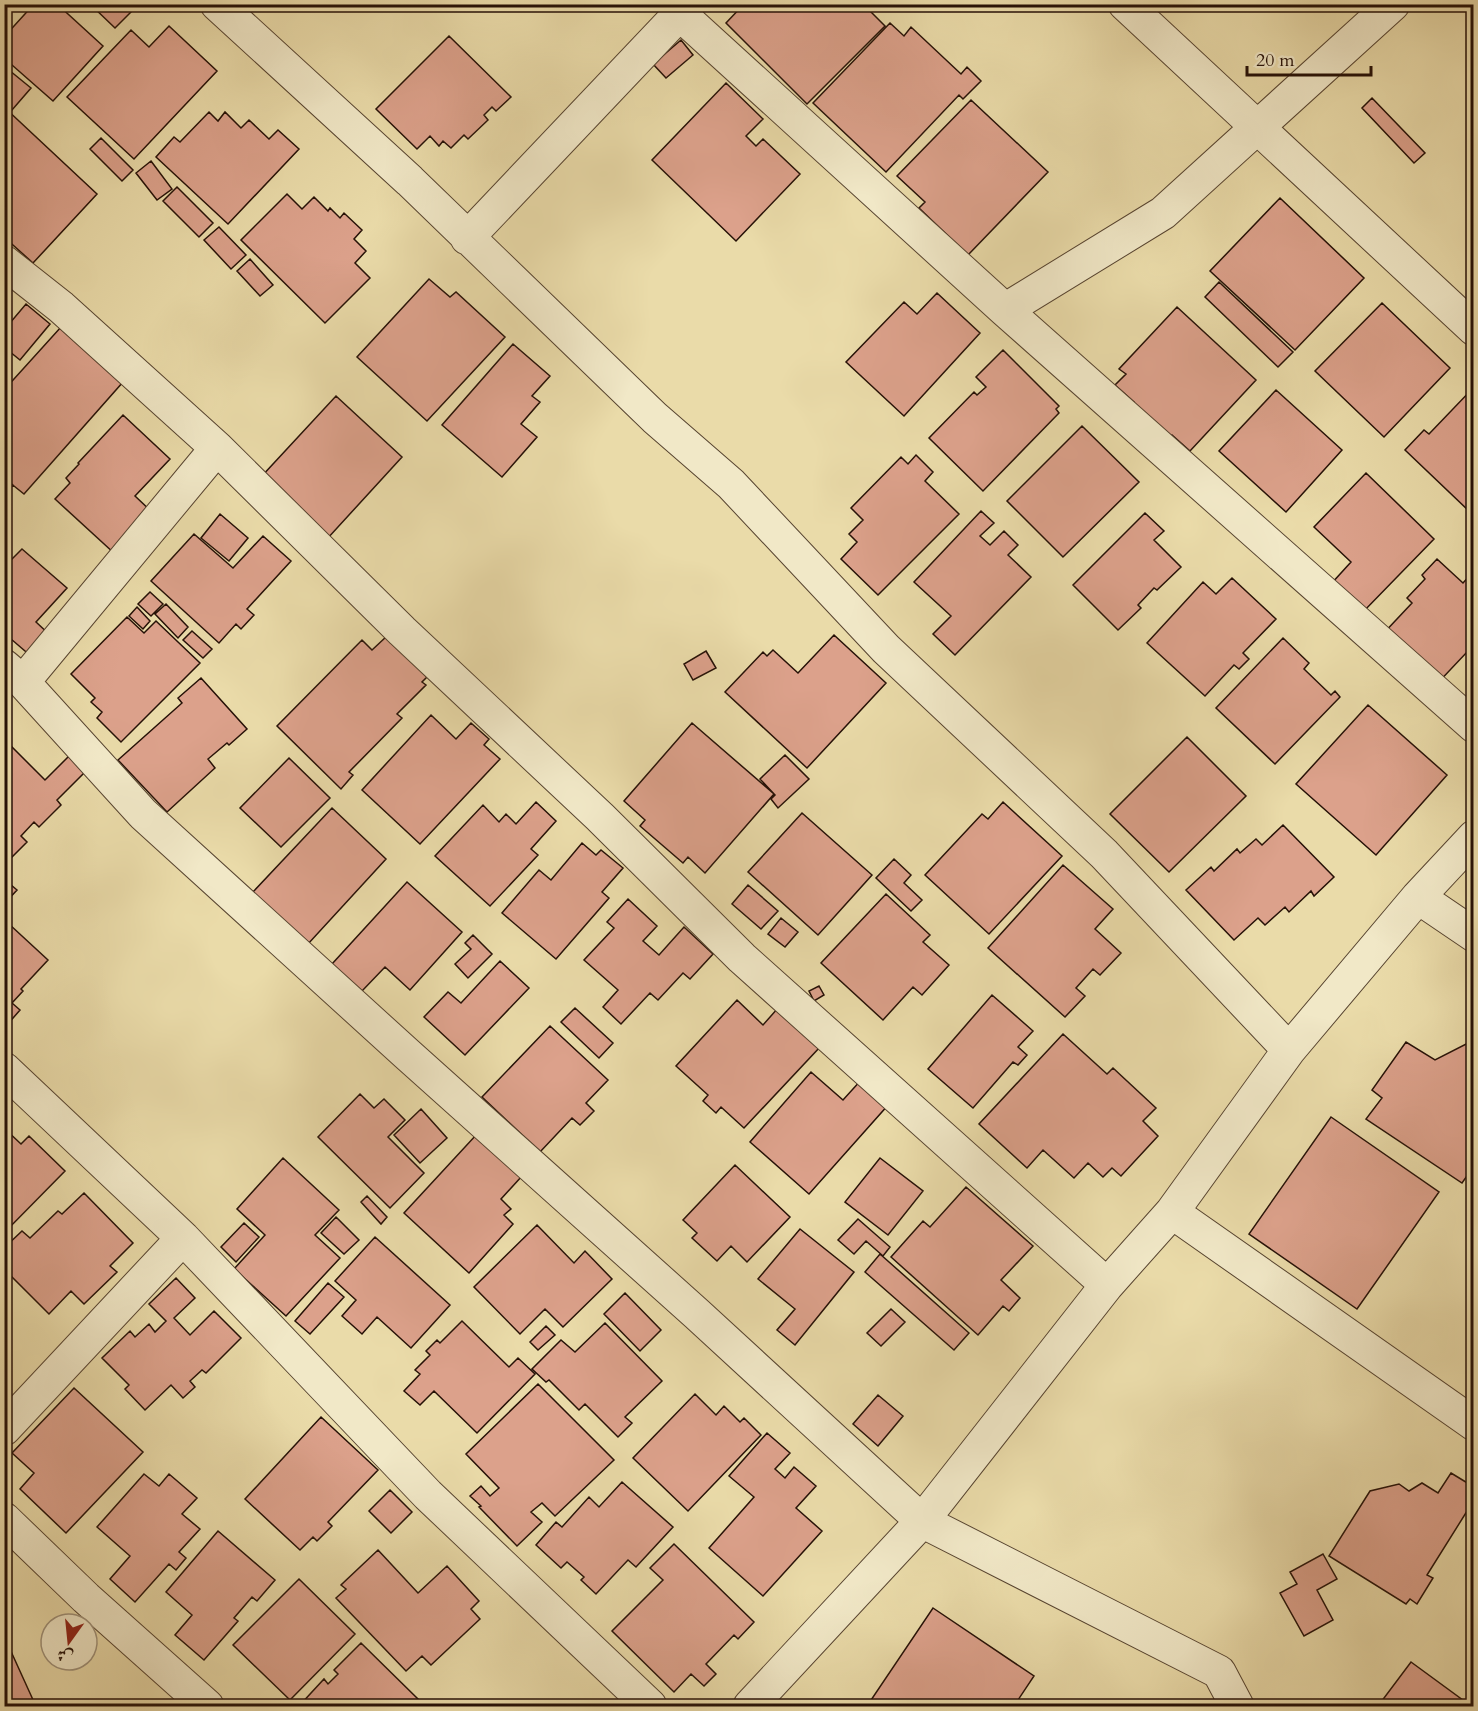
<svg xmlns="http://www.w3.org/2000/svg" width="1478" height="1711" viewBox="0 0 1478 1711" font-family="Cardo,Amiri,serif">
  <rect width="100%" height="100%" fill="#eadba9"/>
  <filter id="stains"><feTurbulence type="fractalNoise" baseFrequency=".00333" numOctaves="4"/><feColorMatrix values="0 0 0 0 .2 0 0 0 0 .09 0 0 0 0 .02 0 0 0 .5 -.17"/></filter>
  <radialGradient id="worn" r=".72"><stop offset=".6" stop-color="#630" stop-opacity="0"/><stop offset="1" stop-color="#630" stop-opacity=".3"/></radialGradient>
  <path fill="#dca18b" stroke="#261107" stroke-width="1.5" d="M34 4H57L103 46 53 101 4 58V37Z
    M90 4H130L134 9 115 28Z
    M744 4H863L885 26 807 104 726 23Z
    M890 23 904 36 911 27 961 74 967 67 981 81 963 99 959 95 886 172 813 103Z
    M169 26 217 71 134 159 67 97 131 30 149 47Z
    M449 36 511 97 496 111 492 107 484 115 488 120 468 139 464 135 451 148 443 141 439 146 430 136 417 149 376 109Z
    M681 40 693 55 666 78 653 64Z
    M4 66 31 88 12 110 4 103Z
    M726 83 763 119 746 136 756 146 763 139 800 174 736 241 652 160Z
    M1372 98 1425 153 1414 163 1362 108Z
    M971 100 1048 172 968 255 919 208 925 202 897 176Z
    M4 107 97 194 33 263 4 237V206L10 200 4 195Z
    M209 112 218 121 225 112 241 128 249 120 269 139 278 130 299 149 228 224 156 157 174 137 180 142Z
    M101 138 133 170 122 181 90 149Z
    M151 161 172 189 157 200 136 173Z
    M177 187 213 223 199 237 163 201Z
    M287 194 302 209 314 197 328 211 330 208 340 218 344 213 362 230 354 239 366 251 355 263 370 278 325 323 241 240Z
    M1280 198 1364 278 1295 350 1210 271Z
    M219 227 246 255 231 269 204 240Z
    M250 259 273 285 260 296 237 271Z
    M429 279 450 297 456 292 505 337 427 421 357 357Z
    M1219 282 1293 352 1278 367 1205 297Z
    M937 293 980 333 904 416 846 362 904 302 917 314Z
    M1382 303 1450 368 1384 437 1315 371Z
    M26 304 50 324 20 360 4 347V330Z
    M1177 307 1256 380 1190 451 1172 435 1166 441 1129 407 1134 402 1115 385 1126 374 1119 369Z
    M61 327 123 382 24 494 4 478V390Z
    M513 344 550 376 532 396 540 402 521 424 537 437 502 477 442 425Z
    M1003 350 1059 406 1056 409 1059 413 983 491 929 438 974 392 977 395 986 387 976 377Z
    M1474 387V509L1470 512 1405 450 1424 430 1429 434Z
    M1276 390 1342 450 1286 512 1219 451Z
    M336 396 402 457 327 539 261 477Z
    M123 415 170 459 135 496 153 513 115 554 55 499 70 483 66 478 79 464 78 463Z
    M1082 426 1139 482 1063 557 1007 501Z
    M916 455 933 472 925 481 959 514 878 595 841 559 857 542 849 534 863 520 851 508 901 457 908 464Z
    M1366 473 1434 539 1362 613 1331 584 1351 562 1314 527Z
    M4 478 13 485 4 495Z
    M981 511 994 523 980 536 990 545 1004 531 1018 545 1008 555 1031 577 955 655 933 634 951 616 914 582Z
    M1145 513 1164 531 1154 540 1181 567 1157 590 1154 588 1138 605 1141 608 1118 630 1073 585Z
    M220 514 248 538 229 561 201 538Z
    M194 534 233 568 263 536 291 561 247 609 254 615 241 629 236 624 219 643 151 581Z
    M22 549 67 588 36 622 51 636 32 657 4 633V567Z
    M1437 559 1463 583 1473 572 1474 659 1467 652 1434 687 1381 636 1412 603 1407 598 1425 579 1422 575Z
    M1232 578 1276 619 1243 653 1249 659 1239 669 1234 665 1205 696 1147 643 1203 582 1216 594Z
    M150 592 163 604 151 616 138 604Z
    M166 604 188 627 178 638 155 614Z
    M137 607 150 621 143 629 129 616Z
    M127 617 144 633 156 621 200 663 121 742 97 718 102 712 91 702 95 698 71 674Z
    M192 631 212 649 203 658 183 640Z
    M834 635 886 683 807 768 725 692 763 652 767 656 773 650 798 673Z
    M387 636 427 677 422 682 426 685 397 714 402 718 349 772 353 775 341 789 277 726 362 640 372 650Z
    M1283 638 1309 663 1304 669 1331 695 1335 691 1340 697 1275 764 1216 708Z
    M706 651 716 668 693 680 684 664Z
    M201 678 247 729 229 745 227 743 208 759 215 768 167 812 118 760 182 703 178 698Z
    M1368 705 1447 775 1376 855 1296 784Z
    M431 715 456 739 471 723 489 739 484 745 500 759 420 844 362 790Z
    M692 723 774 794 705 873 688 857 683 863 640 826 645 820 624 801Z
    M1187 737 1246 796 1169 872 1110 814Z
    M7 742 45 780 69 756 85 772 57 800 61 805 39 827 34 822 21 836 27 842 7 862 4 860V745Z
    M785 755 809 779 778 808 771 799 775 795 760 779Z
    M289 758 330 798 281 847 240 808Z
    M536 802 556 821 531 849 538 855 490 906 435 856 483 805 499 822 506 814 516 824Z
    M1003 802 1062 856 989 934 925 875 982 814 988 819Z
    M332 808 386 859 308 944 252 893Z
    M802 813 872 875 818 935 748 872Z
    M1283 825 1334 877 1314 896 1311 891 1289 912 1285 907 1265 925 1258 918 1234 940 1186 890 1211 867 1214 871 1237 849 1240 853 1256 839 1262 845Z
    M582 843 596 855 601 850 623 868 602 892 609 898 556 959 502 913 539 870 551 880Z
    M894 859 911 875 904 883 922 900 911 911 876 878Z
    M1063 865 1113 909 1095 929 1121 953 1100 975 1093 969 1076 988 1085 996 1065 1017 988 948Z
    M4 879 17 890 4 904Z
    M407 882 462 932 410 990 385 967 362 991 332 964Z
    M748 885 778 911 761 929 732 904Z
    M886 894 930 935 923 942 949 965 922 995 913 987 883 1020 821 963Z
    M628 899 657 926 643 941 659 955 684 927 713 954 690 979 683 973 658 1000 650 993 621 1024 603 1007 618 990 584 960 614 928 607 922Z
    M781 918 798 932 785 947 768 934Z
    M9 924 48 960 21 989 23 991 12 1003 20 1010 7 1025 4 1022V929Z
    M473 935 492 954 468 978 455 964 471 949 465 943Z
    M500 961 529 988 465 1055 424 1017 448 992 461 1003Z
    M819 986 824 995 814 1001 809 991Z
    M992 995 1033 1031 1018 1047 1027 1055 1018 1065 1013 1062 973 1108 928 1069Z
    M737 1000 763 1025 778 1008 820 1047 744 1128 721 1107 716 1113 703 1101 708 1095 676 1066Z
    M575 1008 613 1043 599 1058 561 1022Z
    M550 1026 608 1080 586 1103 594 1111 580 1125 572 1118 540 1152 482 1097Z
    M1063 1034 1107 1074 1113 1068 1156 1108 1143 1121 1158 1136 1121 1176 1112 1168 1103 1177 1088 1163 1074 1178 1043 1150 1027 1168 979 1124Z
    M1474 1040V1166L1462 1183 1366 1119 1382 1098 1372 1090 1406 1042 1435 1060Z
    M811 1072 843 1100 862 1079 889 1104 809 1194 750 1142Z
    M360 1094 374 1108 384 1099 405 1120 388 1137 424 1173 390 1208 318 1137Z
    M421 1109 447 1138 420 1163 394 1135Z
    M1331 1117 1439 1192 1357 1309 1249 1234Z
    M4 1128 21 1144 29 1136 65 1171 4 1233Z
    M477 1134 522 1176 501 1199 511 1209 504 1215 513 1224 469 1273 404 1213Z
    M283 1158 339 1210 315 1235 340 1258 286 1316 234 1269 265 1235 237 1209Z
    M880 1158 923 1191 888 1235 845 1202Z
    M735 1165 790 1217 747 1262 731 1246 717 1261 692 1238 697 1233 683 1220Z
    M966 1187 1033 1246 1001 1280 1020 1298 1009 1311 1003 1306 978 1335 891 1257 923 1221 930 1227Z
    M84 1193 133 1243 110 1266 117 1272 84 1304 71 1291 49 1314 4 1269V1248L22 1231 30 1238 58 1211 62 1214Z
    M367 1196 387 1217 381 1224 361 1202Z
    M336 1217 359 1240 344 1254 321 1233Z
    M858 1219 890 1247 883 1256 866 1241 854 1254 838 1240Z
    M244 1223 259 1237 236 1262 221 1247Z
    M537 1225 574 1263 585 1251 612 1279 563 1327 545 1309 520 1334 474 1287Z
    M800 1229 854 1272 795 1345 777 1330 795 1309 758 1279Z
    M375 1237 450 1305 411 1348 377 1317 362 1334 342 1316 356 1300 335 1281Z
    M880 1254 969 1333 954 1350 865 1272Z
    M176 1278 195 1298 174 1318 190 1335 214 1311 241 1338 206 1373 202 1370 190 1381 195 1387 183 1398 171 1385 145 1410 125 1389 129 1385 102 1358 130 1331 135 1337 149 1324 155 1332 166 1321 149 1304Z
    M328 1283 344 1297 310 1334 295 1321Z
    M625 1293 661 1330 640 1351 604 1314Z
    M891 1309 905 1322 881 1346 867 1333Z
    M462 1321 509 1367 518 1358 535 1374 477 1433 434 1391 420 1405 404 1391 420 1374 415 1370 430 1355 426 1351 437 1340 440 1343Z
    M605 1323 662 1381 625 1417 632 1423 618 1437 585 1404 579 1410 549 1380 546 1382 532 1369 561 1340 575 1352Z
    M546 1326 555 1335 538 1350 530 1342Z
    M538 1384 614 1460 555 1516 542 1503 531 1512 542 1522 517 1546 479 1507 481 1506 470 1496 481 1486 490 1496 499 1488 466 1454Z
    M74 1388 143 1452 66 1533 20 1489 34 1473 12 1453Z
    M695 1394 716 1415 724 1406 740 1422 744 1418 761 1435 688 1511 633 1458Z
    M878 1395 903 1416 878 1446 853 1424Z
    M321 1417 378 1470 328 1522 332 1526 317 1541 313 1537 300 1550 245 1499Z
    M767 1433 790 1453 775 1469 785 1478 794 1467 816 1486 796 1508 822 1531 763 1596 709 1548 754 1497 729 1476Z
    M1451 1473 1474 1487V1500L1427 1575 1433 1578 1417 1604 1410 1599 1406 1604 1329 1556 1370 1491 1399 1484 1409 1491 1422 1483 1438 1493Z
    M144 1474 159 1486 169 1474 197 1498 182 1514 200 1529 179 1552 186 1558 176 1570 169 1564 135 1602 110 1579 130 1556 97 1527Z
    M622 1482 673 1527 636 1567 628 1560 596 1594 581 1580 584 1577 567 1562 561 1568 536 1545 556 1522 562 1527 589 1497 599 1507Z
    M390 1490 412 1512 391 1533 369 1511Z
    M218 1531 275 1580 257 1601 252 1597 234 1618 238 1621 204 1660 175 1635 192 1615 166 1592Z
    M674 1544 754 1622 738 1639 734 1635 706 1664 716 1674 704 1686 691 1674 674 1692 612 1631 663 1580 650 1568Z
    M378 1550 418 1593 447 1566 479 1601 471 1609 480 1619 431 1665 422 1656 406 1671 336 1598 346 1589 341 1585Z
    M1323 1554 1337 1579 1317 1590 1333 1620 1304 1636 1280 1593 1297 1584 1290 1572Z
    M299 1579 355 1634 290 1700 233 1645Z
    M933 1608 1034 1676 1014 1706H867Z
    M4 1636 34 1702 22 1706H4Z
    M361 1643 418 1699 411 1706H299L324 1679 328 1684 338 1674 334 1670Z
    M1411 1662 1471 1706H1378Z
    M1168 1701 1185 1706H1167Z"/>
  <g fill="none" stroke-linecap="round" stroke-linejoin="round">
    <g stroke="#574430" stroke-width="35">
      <path id="street" d="M217 4 410 181 655 418 731 484 886 649 1104 854 1289 1050
        M1125 4 1474 329
        M680 14 1005 310 1474 726
        M467 238 689 4
        M4 262 61 307 217 448 402 631 600 817 742 958 1107 1285
        M1005 310 1163 213 1393 4
        M4 666 23 682 143 814 407 1054 697 1314 922 1521 1219 1672 1237 1706
        M23 682 217 448
        M1418 897 1474 935
        M4 1069 183 1238 428 1495 650 1706
        M1172 1212 1474 1424
        M4 1429 183 1238
        M4 1519 86 1598 207 1706
        M750 1706 922 1521 1107 1285 1172 1212 1289 1050 1418 897 1474 837"/>
    </g>
    <use href="#street" stroke="#f1e8c7" stroke-width="33"/>
  </g>
  <rect width="1478" height="1711" fill="none" stroke="#eadba9" stroke-width="24"/>
  <rect x="6" y="6" width="1466" height="1699" fill="none" stroke="#261107" stroke-width="3"/>
  <rect x="12" y="12" width="1454" height="1687" fill="none" stroke="#261107" stroke-width="1.5"/>
  <g transform="translate(69 1642) rotate(195)"><circle r="28" fill="#f1e8c7" stroke="#a0927a" stroke-width="1.5"/>
  <path d="M0-4.5L10 22L0 15L-10 22Z" fill="#8f2418"/>
  <text y="-9" font-size="16" font-weight="bold" text-anchor="middle" fill="#261107">ش</text>
  </g>
  <path d="M1247 66v9h124v-9" fill="none" stroke="#261107" stroke-width="3"/>
  <text x="1256" y="66" font-size="18" fill="#261107" stroke="#f1e8c7" stroke-width="4.5" paint-order="stroke">20 m</text>
  <rect width="100%" height="100%" filter="url(#stains)"/>
  <rect width="100%" height="100%" fill="url(#worn)"/>
</svg>
